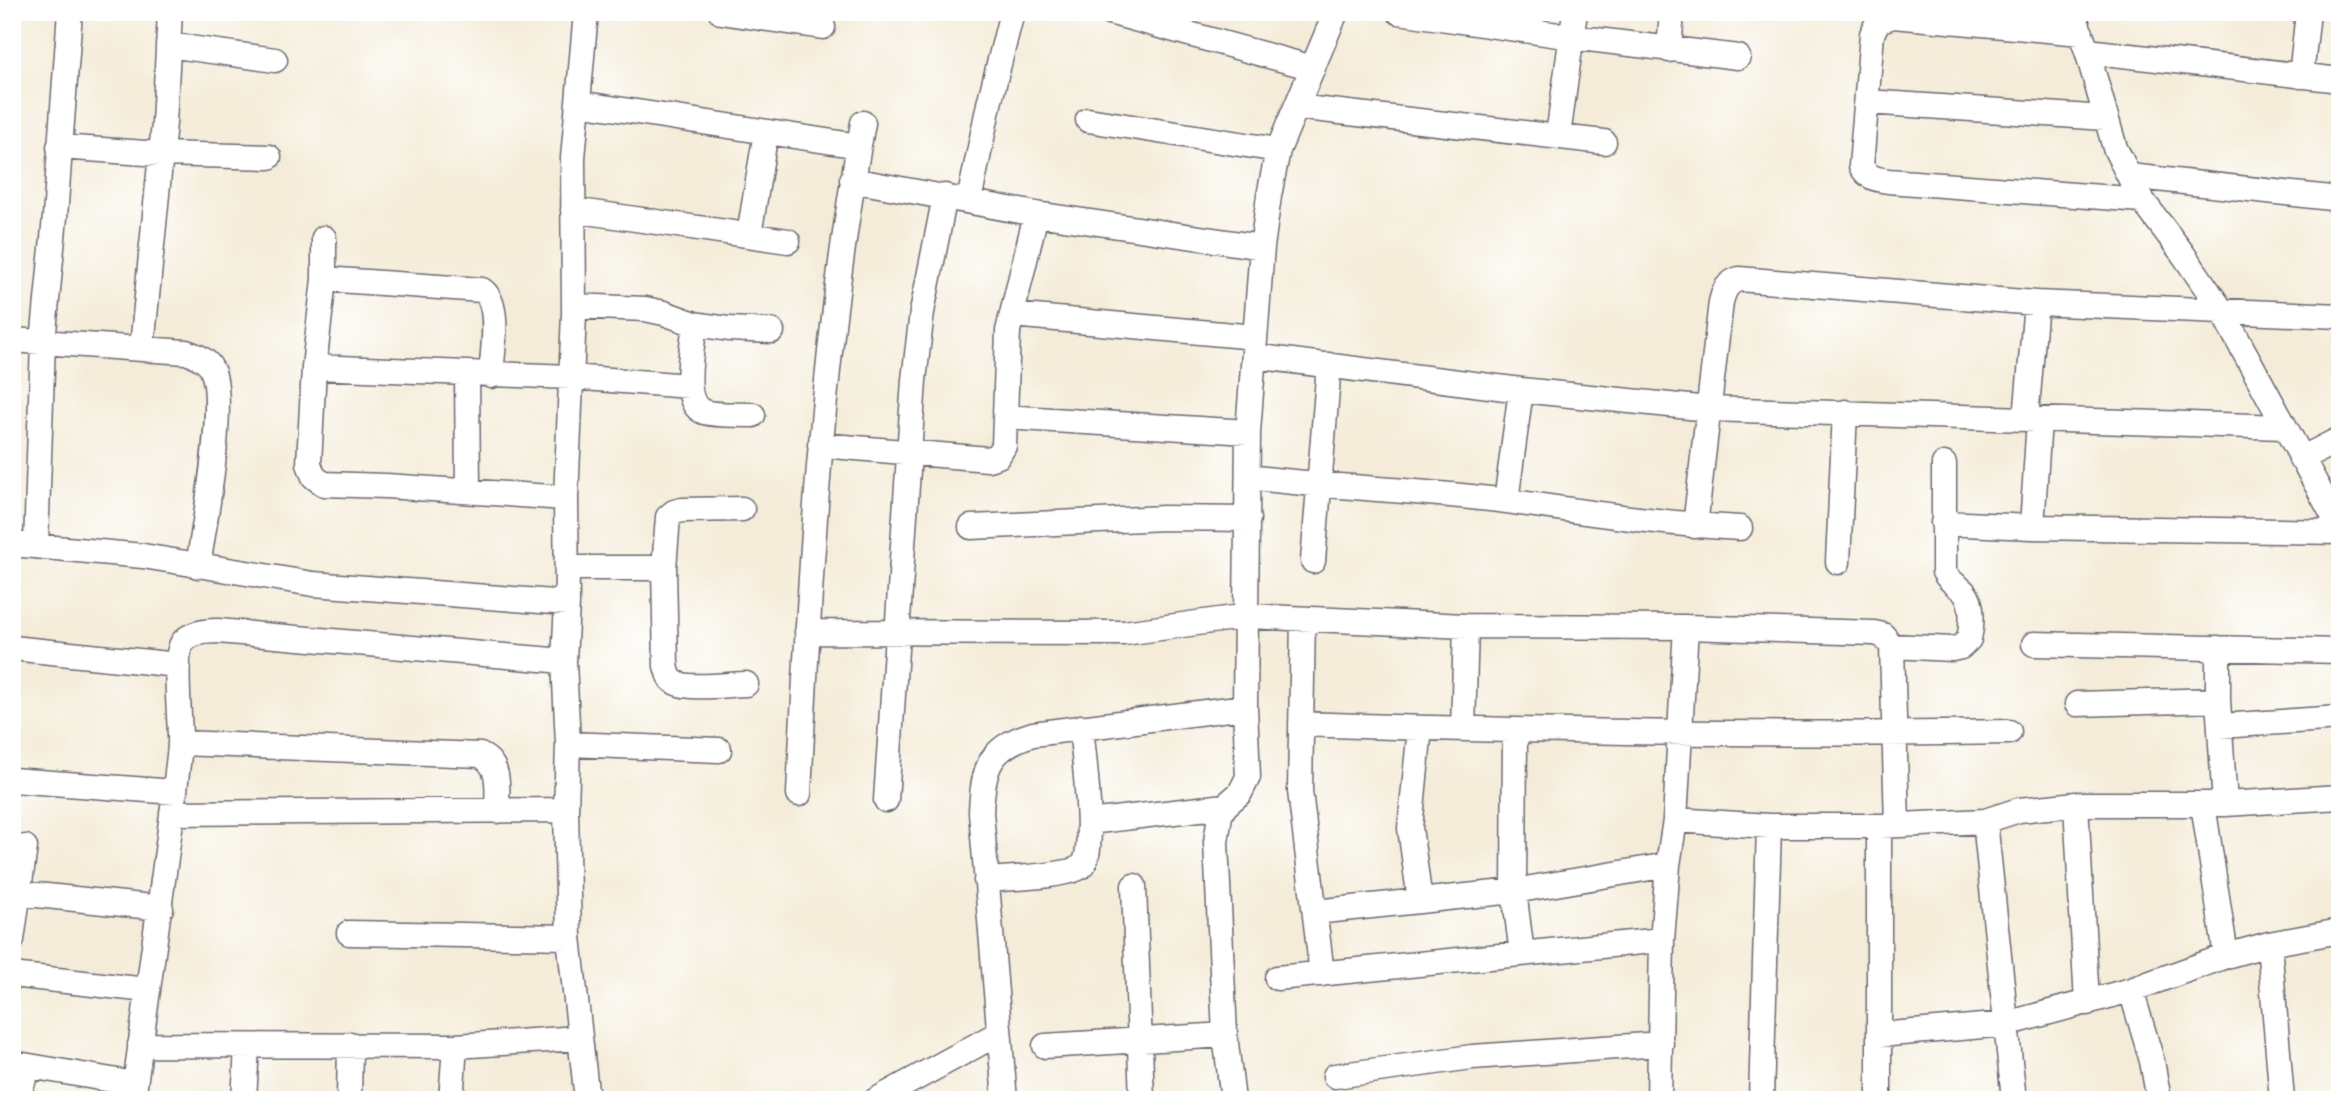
<svg xmlns="http://www.w3.org/2000/svg" width="2352" height="1112" viewBox="0 0 2352 1112" font-family="'Comic Neue',sans-serif">
  <rect width="100%" height="100%" fill="#fff"/>
  <filter id="ink" filterUnits="userSpaceOnUse"><feTurbulence type="fractalNoise" baseFrequency=".0143" numOctaves="2"/><feDisplacementMap in="SourceGraphic" scale="14" xChannelSelector="R" yChannelSelector="G"/><feConvolveMatrix kernelMatrix="1 2 1 2 8 2 1 2 1" color-interpolation-filters="sRGB"/></filter>
  <filter id="wash" filterUnits="userSpaceOnUse"><feTurbulence type="fractalNoise" baseFrequency=".00686" numOctaves="4" result="noise"/><feDisplacementMap in="SourceGraphic" scale="28" xChannelSelector="R" yChannelSelector="G"/><feGaussianBlur stdDeviation="1.57" result="paint"/><feColorMatrix in="noise" values="0 0 0 0 0 0 0 0 0 0 0 0 0 0 0 0 0 1.4 0 .05"/><feComposite in="paint" operator="in"/></filter>
  <g filter="url(#wash)">
    <rect width="100%" height="100%" fill="#f4ecd8"/>
  </g>
  <g filter="url(#ink)">
    <g fill="none" stroke-linecap="round" stroke-linejoin="round">
      <g stroke="#6c6972" stroke-width="27">
        <path id="minor" d="M586 12 573 158 574 313 566 498 567 603 564 661 568 744 566 810 569 937 587 1100
          M721 12 823 27
          M1109 12 1313 68
          M1399 12 1572 37 1738 57
          M2073 12 2087 51 2115 148 2129 176 2142 200 2183 254 2222 311 2340 528
          M2081 33 1893 16 1878 21 1872 34 1861 166C1868 178 1875 179 1888 181L2142 200
          M168 45 275 60
          M1669 50 1672 12
          M2087 51 2340 80
          M2301 76 2308 12
          M1867 102 2105 118
          M578 103 859 146
          M1296 107 1604 142
          M1088 120 1278 150
          M1558 136 1575 12
          M59 147 160 154 269 157
          M2129 176 2340 199
          M852 180 1036 214 1262 247
          M969 201 989 104 1012 12
          M573 210 788 241
          M749 235 766 132
          M324 238V279L314 367 309 464 314 477 324 484 386 486 566 498
          M324 279 482 290C502 303 492 354 491 376
          M574 306 645 309 664 313 695 324 729 329 772 331
          M1012 315 1255 337
          M695 324C693 345 679 403 704 412 718 416 738 414 753 415
          M12 340 186 352C197 356 207 359 212 370 227 401 204 527 198 566
          M142 347 164 123 170 12
          M1254 356 1521 390 1709 409 2284 427
          M314 367 571 377 689 386
          M467 375 468 491
          M1005 417 1248 432
          M2026 419 2036 303
          M820 445 988 459 998 456 1004 446 1008 331 1036 214
          M2301 459 2340 439
          M1248 477C1334 488 1421 490 1507 501 1585 512 1661 524 1740 528
          M1506 501 1521 390
          M742 509 682 510 674 512 668 517 664 568 666 666C668 672 668 677 673 681 685 691 730 684 746 684
          M1943 523 2032 527 2340 532
          M1695 526 1721 302C1724 290 1727 283 1739 279L2036 303 2340 316
          M971 527 1164 518 1248 519
          M2032 527 2039 420
          M12 544 143 556 313 584 567 603
          M36 545 43 342 55 217 70 12
          M1313 561 1329 365
          M1838 562 1845 412
          M567 568H664
          M1303 619 1300 791 1322 974
          M807 632 1124 633 1248 616 1466 626 1686 627 1874 633 1883 635 1892 646 1897 825
          M2034 644 2340 651
          M1892 646 1952 649 1961 647 1969 639C1972 626 1974 604 1965 593 1958 585 1949 582 1944 572V464
          M12 648 178 665
          M2218 648V700L2225 804
          M2077 704 2218 700
          M1301 724C1537 732 1773 736 2009 732
          M2220 726 2340 718
          M1420 728 1410 828 1420 901
          M1463 729 1466 626
          M1515 731 1514 891 1522 954
          M180 743 480 755C502 765 497 790 497 811
          M568 744 719 750
          M12 780 175 792
          M799 794C810 569 822 345 863 123
          M886 800 914 380 922 312 945 196
          M2076 804 2087 1003
          M2203 804 2226 956
          M172 813 566 810
          M1675 820 1769 826H1879L1985 821 2019 810 2076 804H2225L2340 797
          M1985 821 2014 1100
          M1089 822 1225 806
          M986 880C1006 878 1068 877 1082 866 1097 856 1083 750 1081 727
          M1134 886 1142 1100
          M18 893 161 908
          M1315 912 1514 891 1668 865
          M349 933 569 937
          M12 940 25 847
          M2269 944 2282 1100
          M12 975 147 990
          M1277 978 1662 940
          M2131 990 2152 1061 2159 1100
          M1879 1035 2006 1024 2131 990 2226 956 2269 944 2340 931
          M140 1045 455 1046 579 1038
          M1045 1046 1225 1035
          M12 1063 135 1084
          M1335 1076 1472 1057 1661 1044
          M16 1100 29 1066
          M133 1100 175 792C176 776 179 760 180 744 181 723 172 656 183 642 191 632 207 631 218 631L564 661
          M244 1100 247 1046
          M349 1100 350 1044
          M451 1100 455 1046
          M876 1100 999 1033
          M1005 1100 981 812C983 769 988 747 1033 734L1245 707
          M1233 1100 1225 1035 1216 842 1220 815 1225 806 1240 793 1248 777 1245 707 1248 432 1262 247 1269 196 1278 150 1336 12
          M1659 1100 1662 940 1668 865 1675 820 1686 627
          M1761 1100 1769 826
          M1879 1100V826"/>
      </g>
      <use href="#minor" stroke="#fff" stroke-width="24"/>
    </g>
  </g>
  <rect width="2352" height="1112" fill="none" stroke="#fff" stroke-width="42"/>
</svg>
